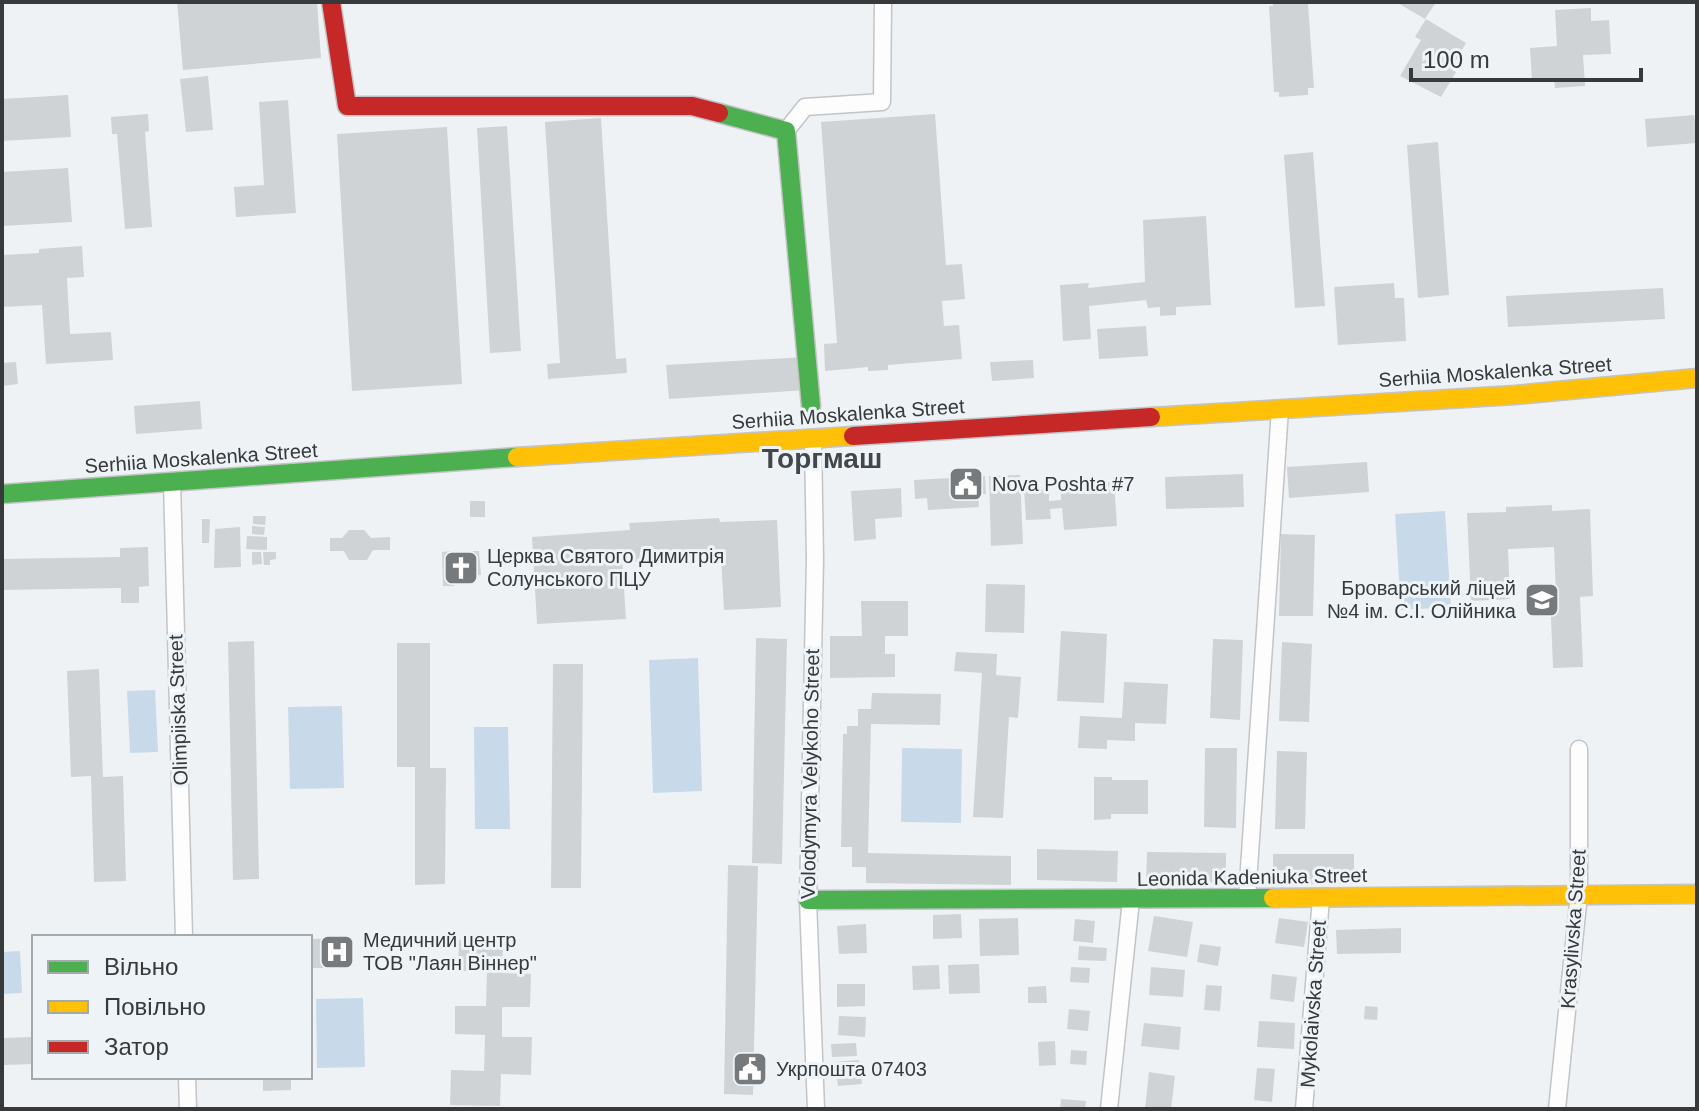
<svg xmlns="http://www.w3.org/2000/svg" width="1699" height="1111" viewBox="0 0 1699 1111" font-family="Arial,sans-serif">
  <rect width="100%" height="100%" fill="#eff2f5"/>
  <path fill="#c8dae9" d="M1445 511 1451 607 1401 610 1395 514Z
    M698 658 702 791 653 793 649 660Z
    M155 690 158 752 130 753 127 691Z
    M342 706 344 788 290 789 288 707Z
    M474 727H508L510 829H475Z
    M902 748 962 749 961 823 901 822Z
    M20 951 22 993 2 994V952Z
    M363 998 365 1067 317 1068 316 999Z"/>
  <path fill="#d0d3d5" d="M177 2H317L321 58 183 70Z
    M1273 2 1308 4 1314 88H1308V95L1279 97V92H1274L1269 6H1273Z
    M1396 2H1436L1425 19Z
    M1591 8V21L1609 20 1611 54 1583 55 1585 86 1555 88 1554 79 1532 80 1530 48 1557 46 1555 10Z
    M1426 19 1466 43 1451 69 1456 72 1441 97 1400 76 1421 40 1415 37Z
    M208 76 213 130 186 132 180 79Z
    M68 95 71 137 2 141V99Z
    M288 100 296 213 236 217 234 187 264 185 259 102Z
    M148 114 149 131 145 132 152 227 125 229 117 134H112L111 117Z
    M935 114 946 265 962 264 965 299 942 301 944 326 959 325 962 359 888 365V370L868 371V367L825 371 824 344 837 343 821 122Z
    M1694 115 1695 121H1697V143L1647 147 1645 119Z
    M601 118 616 359 626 358 627 373 548 379 547 364 560 363 545 122Z
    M507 126 521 351 490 353 477 128Z
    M447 127 462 384 352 391 337 134Z
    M1438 142 1449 295 1418 298 1407 145Z
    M1313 152 1325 306 1295 308 1284 155Z
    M68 168 72 222 2 226V172Z
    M1206 216 1211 305 1176 307V315L1160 316V307L1148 308 1146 300 1089 306 1091 339 1063 341 1060 285 1089 283 1088 288 1145 282 1143 220Z
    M82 246 84 277 67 278 70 334 111 332 113 360 46 364 42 305 2 307V255L39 253V249Z
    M1394 283 1395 298H1404L1406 341 1338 345 1334 287Z
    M1663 288 1665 319 1508 327 1506 296Z
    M1146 326 1148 356 1099 359 1097 329Z
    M804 357 806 390 669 399 666 365Z
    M1033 360 1034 378 992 381 990 362Z
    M16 362 18 384 2 386V363Z
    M200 401 202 429 136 434 134 406Z
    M1367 462 1369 492 1289 498 1287 467Z
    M1243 474 1244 507 1166 509 1165 477Z
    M1020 475 1023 544 991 546 989 476Z
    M985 476 986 494H978L979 507 928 510 927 498 915 499 914 480Z
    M1114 482 1117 526 1064 530 1062 508 1050 509 1051 519 1026 520 1024 490 1049 489V501L1061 500V486Z
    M901 488 902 517 875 519 876 539 854 541 851 491Z
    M470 501H485V517H470Z
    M1552 505V511L1590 509 1593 596 1580 597 1583 667 1553 668 1550 594H1556L1554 547 1508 549 1510 599 1471 601 1467 513 1506 512V507Z
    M253 516H266L265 525 253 524Z
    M719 518 720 522 777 520 781 607 724 610 721 557 631 562V558L622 559 626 619 537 624 532 537 630 530 629 523Z
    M202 519H210L209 543H202Z
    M252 526 265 527 264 535 252 534Z
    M240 527 241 567 214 568 215 529Z
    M349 530H364L371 538 390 537V550H373L367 560H349L344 551H330V538H342Z
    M1281 534 1315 535 1313 616H1279Z
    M247 536 267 537V550L246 549Z
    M148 547 149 586 139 587V603H121V588L2 590V559L120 557V548Z
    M451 551V561L472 560V551H479L481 575 454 576V586H443L442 552Z
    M252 552H261L262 564 252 565Z
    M263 552H276V559L270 560V565H264Z
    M986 584 1025 585 1024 633 985 632Z
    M861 601H908V636H885V654H895V677L830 678V636H862Z
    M1061 631 1107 634 1104 703 1057 701Z
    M756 638 787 639 782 864 752 863Z
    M1213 639 1243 640 1240 720 1210 718Z
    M254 641 259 879 233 880 228 642Z
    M1282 642 1312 644 1309 722 1279 721Z
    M397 643H430V768H446L445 884 415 885V767H397Z
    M956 652 997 654 996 675 1021 677 1018 718 1009 717 1003 818 973 817 982 673 954 671Z
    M553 664H583L581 888H551Z
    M99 669 103 777 123 776 126 881 94 882 91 776 71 777 67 671Z
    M1124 682 1168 684 1166 724 1135 723V741L1107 740V749L1078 748 1080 716 1122 718Z
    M872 693 941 694 940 725 871 724 868 853 1011 856V885L866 883V867H852V847H841L843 734H847V726H858V709H871Z
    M1205 748H1237L1236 828 1204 827Z
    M1277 751 1307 752 1305 829H1275Z
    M1094 777H1112V780H1148V814H1111V819L1094 820Z
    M1037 849 1118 851 1117 882 1037 880Z
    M1147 852 1226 853V883L1146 882Z
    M1273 854H1354V884H1273Z
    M728 865 758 866 753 1095 724 1094Z
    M961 914 962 938 933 939V915Z
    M1154 916 1193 922 1187 957 1148 951Z
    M1018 918 1019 955 980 956 979 919Z
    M1279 918 1308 922 1304 947 1275 943Z
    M1075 919 1095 921 1093 943 1073 941Z
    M866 924 867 953 839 954 837 926Z
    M1401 928V953L1337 954 1336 930Z
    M344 938 345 968H310V939Z
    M459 940 503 941 502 973 531 974 530 1007H502V1037H532L531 1075 501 1074 500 1106 450 1105 451 1070 484 1071 485 1035 455 1034V1006H486L487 972 458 971Z
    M1200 944 1221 947 1218 966 1197 962Z
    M1079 946 1107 948 1106 961 1078 960Z
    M979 964 980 993 949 994 948 965Z
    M939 965 940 989 913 990 912 966Z
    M1071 967 1090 968 1089 983 1070 982Z
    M1151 967 1185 970 1183 997 1149 995Z
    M1272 974 1297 977 1294 1002 1270 999Z
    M837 984H865V1006L837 1007Z
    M1206 985 1222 986 1220 1011 1204 1010Z
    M1046 986 1047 1003H1028V987Z
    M1365 1006 1378 1007 1377 1020 1364 1019Z
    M1069 1009 1090 1011 1088 1031 1067 1029Z
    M839 1016 866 1017 865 1037 838 1035Z
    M1259 1021 1295 1023 1294 1049 1257 1047Z
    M1144 1023 1181 1027 1179 1050 1141 1046Z
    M34 1037V1064L2 1065V1038Z
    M1055 1041 1056 1065 1039 1066 1038 1042Z
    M856 1043 857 1056 832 1057 831 1044Z
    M1071 1050 1087 1051 1086 1065 1070 1064Z
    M859 1060 862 1084 838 1086 835 1062Z
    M1257 1068 1275 1069 1272 1102 1254 1100Z
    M1149 1072 1175 1076 1171 1109H1145Z
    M263 1077H291V1090L263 1091Z
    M1061 1099 1086 1101 1085 1109H1060Z"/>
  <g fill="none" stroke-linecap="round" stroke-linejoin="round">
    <g stroke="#c2c4c7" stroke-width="19">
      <path id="street" d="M786 131 805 107 882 102 883 2
        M813 438 815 559 808 900 816 1109
        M172 482 184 937
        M1247 898 1280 409
        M187 1077 188 1109
        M1109 1109 1131 900
        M1304 1109 1321 898
        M1557 1109 1579 894V749"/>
    </g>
    <g stroke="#c2c4c7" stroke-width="21">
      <path id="fast" d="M719 113 786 131 811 406
        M2 494 517 457
        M808 900 1273 898"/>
    </g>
    <g stroke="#c2c4c7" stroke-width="21">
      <path id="slow" d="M1151 417 1515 395 1697 378
        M517 457 853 436
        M1273 898 1697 894"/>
    </g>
    <g stroke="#c2c4c7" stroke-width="21">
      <path id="jam" d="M331 2 347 106H692L719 113
        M853 436 1151 417"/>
    </g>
    <use href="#street" stroke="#fdfdfe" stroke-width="16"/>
    <use href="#fast" stroke="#4caf50" stroke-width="18"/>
    <use href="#slow" stroke="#ffc107" stroke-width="18"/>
    <use href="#jam" stroke="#c62828" stroke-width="18"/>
  </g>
  <defs>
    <g id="civic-square" transform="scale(1.8)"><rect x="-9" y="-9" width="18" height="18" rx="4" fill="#777a7c" stroke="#edf3f7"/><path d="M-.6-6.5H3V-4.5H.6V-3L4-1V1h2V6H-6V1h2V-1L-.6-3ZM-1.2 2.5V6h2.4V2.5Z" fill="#fff"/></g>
    <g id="church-square" transform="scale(1.8)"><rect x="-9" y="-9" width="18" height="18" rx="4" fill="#777a7c" stroke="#edf3f7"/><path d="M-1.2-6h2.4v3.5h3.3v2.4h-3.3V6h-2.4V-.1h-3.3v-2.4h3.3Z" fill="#fff"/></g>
    <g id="school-square" transform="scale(1.8)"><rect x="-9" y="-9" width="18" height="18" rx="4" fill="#777a7c" stroke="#edf3f7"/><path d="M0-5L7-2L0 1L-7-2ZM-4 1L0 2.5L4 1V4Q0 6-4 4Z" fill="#fff"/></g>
    <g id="hospital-square" transform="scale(1.8)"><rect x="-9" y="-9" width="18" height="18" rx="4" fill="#777a7c" stroke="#edf3f7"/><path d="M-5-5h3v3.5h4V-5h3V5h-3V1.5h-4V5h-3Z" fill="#fff"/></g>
  </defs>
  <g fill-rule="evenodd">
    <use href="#civic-square" x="966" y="484"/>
    <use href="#church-square" x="461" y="568"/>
    <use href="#school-square" x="1542" y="600"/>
    <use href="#hospital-square" x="337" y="952"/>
    <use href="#civic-square" x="750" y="1069"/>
  </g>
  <g text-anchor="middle" stroke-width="6" stroke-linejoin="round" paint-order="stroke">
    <g font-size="20" fill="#37393b" stroke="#edf3f7">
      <text transform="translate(1495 372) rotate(-4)" y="7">Serhiia Moskalenka Street</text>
      <text transform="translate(848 414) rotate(-4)" y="7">Serhiia Moskalenka Street</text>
      <text transform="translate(201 458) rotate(-4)" y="7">Serhiia Moskalenka Street</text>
      <text transform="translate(178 710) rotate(-92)" y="7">Olimpiiska Street</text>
      <text transform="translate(810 774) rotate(-89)" y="7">Volodymyra Velykoho Street</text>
      <text transform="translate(1252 877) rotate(-1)" y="7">Leonida Kadeniuka Street</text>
      <text transform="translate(1573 929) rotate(-86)" y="7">Krasylivska Street</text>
      <text transform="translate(1313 1004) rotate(-86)" y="7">Mykolaivska Street</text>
    </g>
    <g font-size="20" fill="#37393b" stroke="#edf3f7" text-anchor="start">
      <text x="992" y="491">Nova Poshta #7</text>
      <text x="487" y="563">Церква Святого Димитрія<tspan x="487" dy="23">Солунського ПЦУ</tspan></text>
      <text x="1516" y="595" text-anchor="end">Броварський ліцей<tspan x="1516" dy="23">№4 ім. С.І. Олійника</tspan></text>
      <text x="363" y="947">Медичний центр<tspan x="363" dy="23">ТОВ "Лаян Віннер"</tspan></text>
      <text x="776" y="1076">Укрпошта 07403</text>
    </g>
    <g font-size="28" font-weight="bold" fill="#42474b" stroke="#edf3f7">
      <text x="822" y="468">Торгмаш</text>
    </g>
  </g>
  <rect width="1699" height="1111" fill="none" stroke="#37393b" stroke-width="8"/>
  <rect x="32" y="935" width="280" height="144" fill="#edf3f7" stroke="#a4a9ac" stroke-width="2"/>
  <rect x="48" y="961" width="40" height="12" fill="#4caf50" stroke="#a4a9ac" stroke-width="2"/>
  <text x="104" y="975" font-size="24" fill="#37393b">Вільно</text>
  <rect x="48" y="1001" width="40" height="12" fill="#ffc107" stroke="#a4a9ac" stroke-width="2"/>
  <text x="104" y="1015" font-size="24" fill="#37393b">Повільно</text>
  <rect x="48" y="1041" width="40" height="12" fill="#c62828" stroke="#a4a9ac" stroke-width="2"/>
  <text x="104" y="1055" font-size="24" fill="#37393b">Затор</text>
  <path d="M1411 68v12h230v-12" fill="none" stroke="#37393b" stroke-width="4"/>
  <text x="1423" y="68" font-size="24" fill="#37393b" stroke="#edf3f7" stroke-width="6" paint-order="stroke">100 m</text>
</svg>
